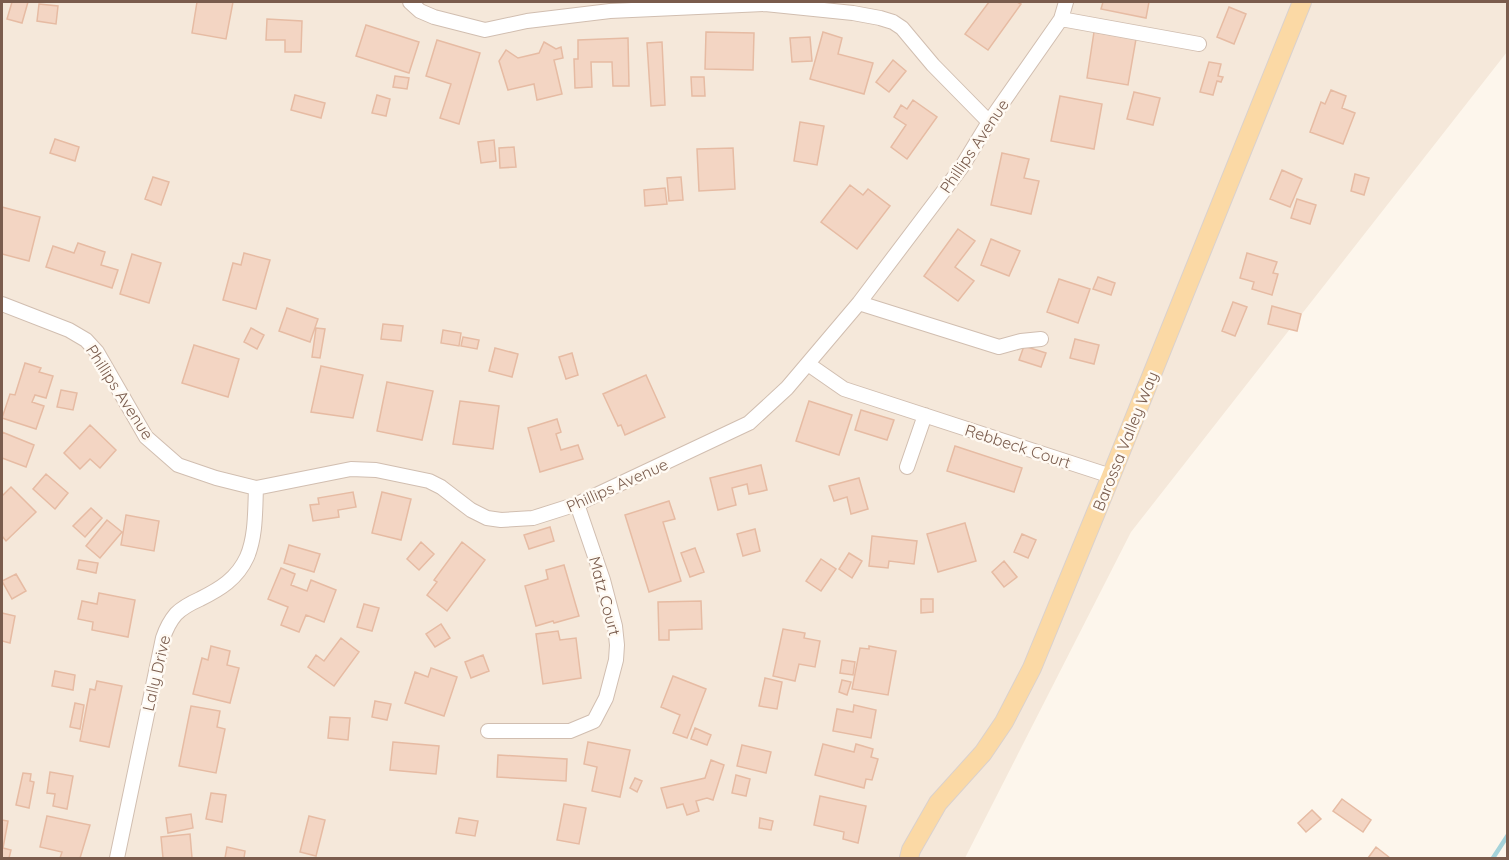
<svg xmlns="http://www.w3.org/2000/svg" width="1509" height="860" viewBox="0 0 1509 860" font-family="Quicksand,sans-serif">
  <rect width="100%" height="100%" fill="#fdf6ec"/>
  <path fill="#f5e8da" d="M2 2H1507V52L1131 532 965 858H2Z"/>
  <g fill="none" stroke-linecap="round" stroke-linejoin="round">
    <path stroke="#a5d3da" stroke-width="4.5" d="M1493 858 1508 835"/>
  </g>
  <path fill="#f3d5c3" stroke="#e6bba3" stroke-width="1.5" d="M12 2H28L22 23 7 19Z
    M197 2H233L226 39 192 33Z
    M989 2H1017L1021 4 988 50 965 34Z
    M1103 2H1149L1146 18 1101 9Z
    M39 4 58 6 56 24 37 21Z
    M1229 7 1246 14 1234 44 1217 37Z
    M267 19 302 21 301 52H285V40H266Z
    M366 25 419 42 409 73 356 56Z
    M706 32 754 33 753 70 705 69Z
    M823 32 842 38 838 54 873 63 864 94 810 79Z
    M1094 32 1136 39 1128 85 1087 78Z
    M810 37 812 61 792 62 790 38Z
    M628 38 629 86H613L612 62H591L592 87 575 88 574 59H578V40Z
    M437 40 480 53 459 124 440 118 451 84 426 76Z
    M544 42 556 49 561 47 563 58 554 60 562 94 537 100 534 84 508 90 499 61 506 50 518 58 539 53Z
    M662 42 665 105 651 106 647 43Z
    M893 60 906 71 889 92 876 82Z
    M1209 62 1221 64 1218 76 1223 77 1221 82 1217 81 1213 95 1200 92Z
    M395 76 409 78 407 89 393 87Z
    M691 77H704L705 96H692Z
    M1331 90 1346 96 1342 108 1355 113 1343 144 1310 132 1321 102 1325 104Z
    M1134 92 1160 98 1153 125 1127 119Z
    M295 95 325 103 321 118 291 110Z
    M377 95 390 99 386 116 372 113Z
    M1060 96 1102 104 1094 149 1051 141Z
    M913 100 937 117 907 159 891 147 906 125 894 117 901 105 907 109Z
    M800 122 824 126 817 165 794 161Z
    M55 139 79 147 75 161 50 153Z
    M494 140 496 161 481 163 478 142Z
    M514 147 516 167 500 168 499 148Z
    M733 148 735 189 699 191 697 149Z
    M1002 153 1029 159 1024 178 1039 181 1031 214 991 205Z
    M1282 170 1302 179 1290 207 1270 199Z
    M1355 174 1369 178 1364 195 1351 191Z
    M153 177 169 182 161 205 145 199Z
    M681 177 683 200 669 201 667 178Z
    M850 185 863 195 868 189 890 206 857 249 821 222Z
    M665 188 667 204 645 206 644 190Z
    M1297 199 1316 205 1310 224 1291 218Z
    M2 207 40 217 29 261 2 254Z
    M958 229 975 241 955 267 974 281 958 301 924 276Z
    M991 239 1020 251 1009 276 981 265Z
    M78 243 105 252 101 265 118 270 112 288 46 267 53 246 74 253Z
    M244 253 270 260 256 309 223 300 233 263 241 265Z
    M1247 253 1277 262 1273 273 1278 274 1272 295 1252 289 1254 282 1240 278Z
    M132 254 161 263 149 303 120 294Z
    M1098 277 1115 283 1111 295 1093 289Z
    M1059 279 1090 289 1078 323 1047 312Z
    M1233 302 1247 307 1235 336 1222 331Z
    M1272 306 1301 314 1297 331 1268 324Z
    M287 308 318 319 310 342 279 331Z
    M383 324 403 326 401 341 381 339Z
    M251 328 264 335 257 349 244 342Z
    M316 328 325 329 320 358 312 357Z
    M443 330 461 333 459 346 441 343Z
    M463 337 479 340 477 349 461 346Z
    M1075 339 1099 345 1094 364 1070 358Z
    M194 345 239 359 228 397 182 383Z
    M1024 346 1046 353 1041 367 1019 360Z
    M495 348 518 354 512 377 489 371Z
    M572 353 578 375 566 379 559 357Z
    M25 363 41 368 39 372 53 376 46 398 35 395 32 402 44 406 36 429 2 418 10 394 15 395Z
    M321 366 363 375 353 418 311 412Z
    M646 375 665 417 625 435 621 425 618 426 603 394Z
    M387 382 433 391 422 440 377 431Z
    M61 390 77 393 73 410 57 407Z
    M460 401 499 406 493 449 453 444Z
    M809 401 852 415 839 455 796 441Z
    M861 410 894 420 887 440 855 430Z
    M557 419 561 432 556 434 561 450 578 445 583 459 540 472 528 428Z
    M90 425 116 450 100 468 90 459 80 469 64 453Z
    M2 432 34 445 26 467 2 458Z
    M955 446 1022 468 1014 492 947 471Z
    M761 465 767 490 749 494 747 484 732 488 736 505 718 510 710 478Z
    M46 474 68 493 55 509 33 489Z
    M859 478 868 509 851 514 847 497 834 501 829 486Z
    M11 487 36 512 6 541 2 536V496Z
    M353 492 356 507 338 510 339 517 313 521 310 505 319 504 318 498Z
    M382 492 411 499 401 540 372 533Z
    M669 501 675 519 663 522 681 581 649 592 625 515Z
    M91 508 102 518 85 537 73 526Z
    M126 515 159 521 154 551 121 545Z
    M107 520 122 532 100 558 86 546Z
    M965 523 976 561 938 572 927 534Z
    M550 527 554 541 529 549 524 535Z
    M755 529 760 551 743 556 737 534Z
    M1022 534 1036 540 1028 558 1014 552Z
    M872 536 917 541 914 564 889 561 888 568 869 566Z
    M421 542 434 554 419 570 407 559Z
    M462 542 485 560 447 611 427 595 437 582 434 580Z
    M289 545 320 554 314 572 284 563Z
    M695 548 704 572 690 577 681 553Z
    M849 553 862 561 852 578 839 569Z
    M821 559 836 569 821 591 806 581Z
    M79 560 98 563 96 573 77 569Z
    M1004 561 1017 577 1004 587 992 572Z
    M564 565 579 616 554 623 553 621 536 626 525 586 548 579 546 570Z
    M281 568 295 574 291 585 307 591 311 580 336 590 324 622 306 615 299 632 281 625 288 607 268 599Z
    M16 574 26 591 12 599 2 581Z
    M99 593 135 600 128 637 92 630 93 622 78 619 82 601 97 604Z
    M921 599H933V612L921 613Z
    M701 601 702 629 669 630V640H659L658 602Z
    M364 604 379 608 372 631 357 627Z
    M2 613 15 616 10 643 2 641Z
    M441 624 450 638 435 647 426 634Z
    M783 629 805 633 804 638 820 641 815 667 799 664 795 681 773 676Z
    M558 631 560 640 576 638 581 678 543 684 536 634Z
    M341 638 359 652 334 686 308 667 316 655 324 661Z
    M211 646 230 651 227 665 239 668 230 703 193 694 202 658 208 660Z
    M869 646 896 651 888 695 852 689 860 648 869 649Z
    M483 655 489 671 471 678 465 662Z
    M842 660 855 662 853 675 840 673Z
    M431 668 457 677 444 716 405 703 415 672 428 677Z
    M55 671 75 675 73 690 52 686Z
    M673 676 706 689 687 738 673 733 680 715 661 707Z
    M765 678 782 682 777 709 759 706Z
    M842 680 851 682 847 695 839 692Z
    M97 681 122 686 109 747 80 741 90 689 95 690Z
    M375 701 391 704 387 720 372 717Z
    M75 703 84 705 80 729 70 727Z
    M854 705 876 710 871 738 833 731 837 709 853 712Z
    M191 706 220 711 217 727 225 729 216 773 179 766Z
    M330 717 350 718 348 740 328 738Z
    M695 728 711 735 707 745 691 739Z
    M393 742 439 746 436 774 390 770Z
    M588 742 630 750 620 797 592 791 597 767 584 764Z
    M823 744 854 752 856 744 873 749 871 757 878 759 872 780 866 779 864 788 815 775Z
    M742 745 771 752 766 773 737 766Z
    M498 755 567 759 566 781 497 777Z
    M711 760 724 765 713 800 707 798 696 801 699 811 687 815 683 804 667 808 661 788 705 778Z
    M50 772 73 776 67 809 53 806 55 794 47 793Z
    M23 773 31 774 30 781 34 782 29 808 16 805Z
    M736 775 750 779 746 796 732 793Z
    M635 778 642 781 637 792 630 788Z
    M211 793 226 795 222 822 206 819Z
    M820 796 866 806 858 843 843 839 844 832 814 825Z
    M1342 799 1371 820 1363 832 1333 811Z
    M564 804 586 808 579 844 557 840Z
    M1312 810 1321 819 1306 832 1298 823Z
    M191 814 193 828 168 833 166 818Z
    M47 816 90 825 80 858H60L62 852 40 847Z
    M309 816 325 820 316 856 300 852Z
    M459 818 478 821 475 836 456 833Z
    M760 818 773 821 771 830 759 828Z
    M2 820 8 821 3 848 11 850 9 858H2Z
    M190 834 192 858H163L161 837Z
    M227 847 245 851 244 858H225Z
    M1376 847 1390 858H1368Z"/>
  <g fill="none" stroke-linecap="round" stroke-linejoin="round">
    <g stroke="#d1beb0" stroke-width="16">
      <path id="minor" d="M410 2 420 11 434 17 485 30 527 21 610 11 765 4 853 13 880 18 893 22 902 28 933 65 989 122
        M1061 19 1199 44
        M859 303 999 347 1021 341 1041 339
        M2 304 69 330 86 340 97 352 146 437 178 465 216 478 256 488 351 469 376 470 429 481 441 487 471 510 487 518 501 520 533 518 577 504 749 423 787 388 859 303 961 168 989 122 1061 19 1066 2
        M808 364 844 389 1111 476
        M907 467 925 415
        M488 731H570L594 721 606 698 616 660 617 645 615 626 603 580 577 504
        M117 858 163 638C166 629 170 621 176 614 183 607 191 603 200 599 220 589 237 579 247 557 256 536 255 510 256 488"/>
    </g>
    <g stroke="#dad1cd" stroke-width="20">
      <path id="major" d="M909 858 911 850 938 803 983 753 1004 722 1032 668 1111 476 1302 2"/>
    </g>
    <use href="#minor" stroke="#fff" stroke-width="14"/>
    <use href="#major" stroke="#fbd9a5" stroke-width="18"/>
  </g>
  <g text-anchor="middle" stroke-width="5" stroke-linejoin="round" paint-order="stroke">
    <g font-size="16" fill="#7a5c4d" stroke="#fffaf3">
      <text transform="translate(974 146) rotate(-56)" y="6">Phillips Avenue</text>
      <text transform="translate(120 392) rotate(57)" y="6">Phillips Avenue</text>
      <text transform="translate(1125 441) rotate(-68)" y="6">Barossa Valley Way</text>
      <text transform="translate(1018 446) rotate(18)" y="6">Rebbeck Court</text>
      <text transform="translate(617 485) rotate(-24)" y="6">Phillips Avenue</text>
      <text transform="translate(605 596) rotate(75)" y="6">Matz Court</text>
      <text transform="translate(156 673) rotate(-77)" y="6">Lally Drive</text>
    </g>
  </g>
  <rect width="1509" height="860" fill="none" stroke="#7a5c4d" stroke-width="6"/>
</svg>
